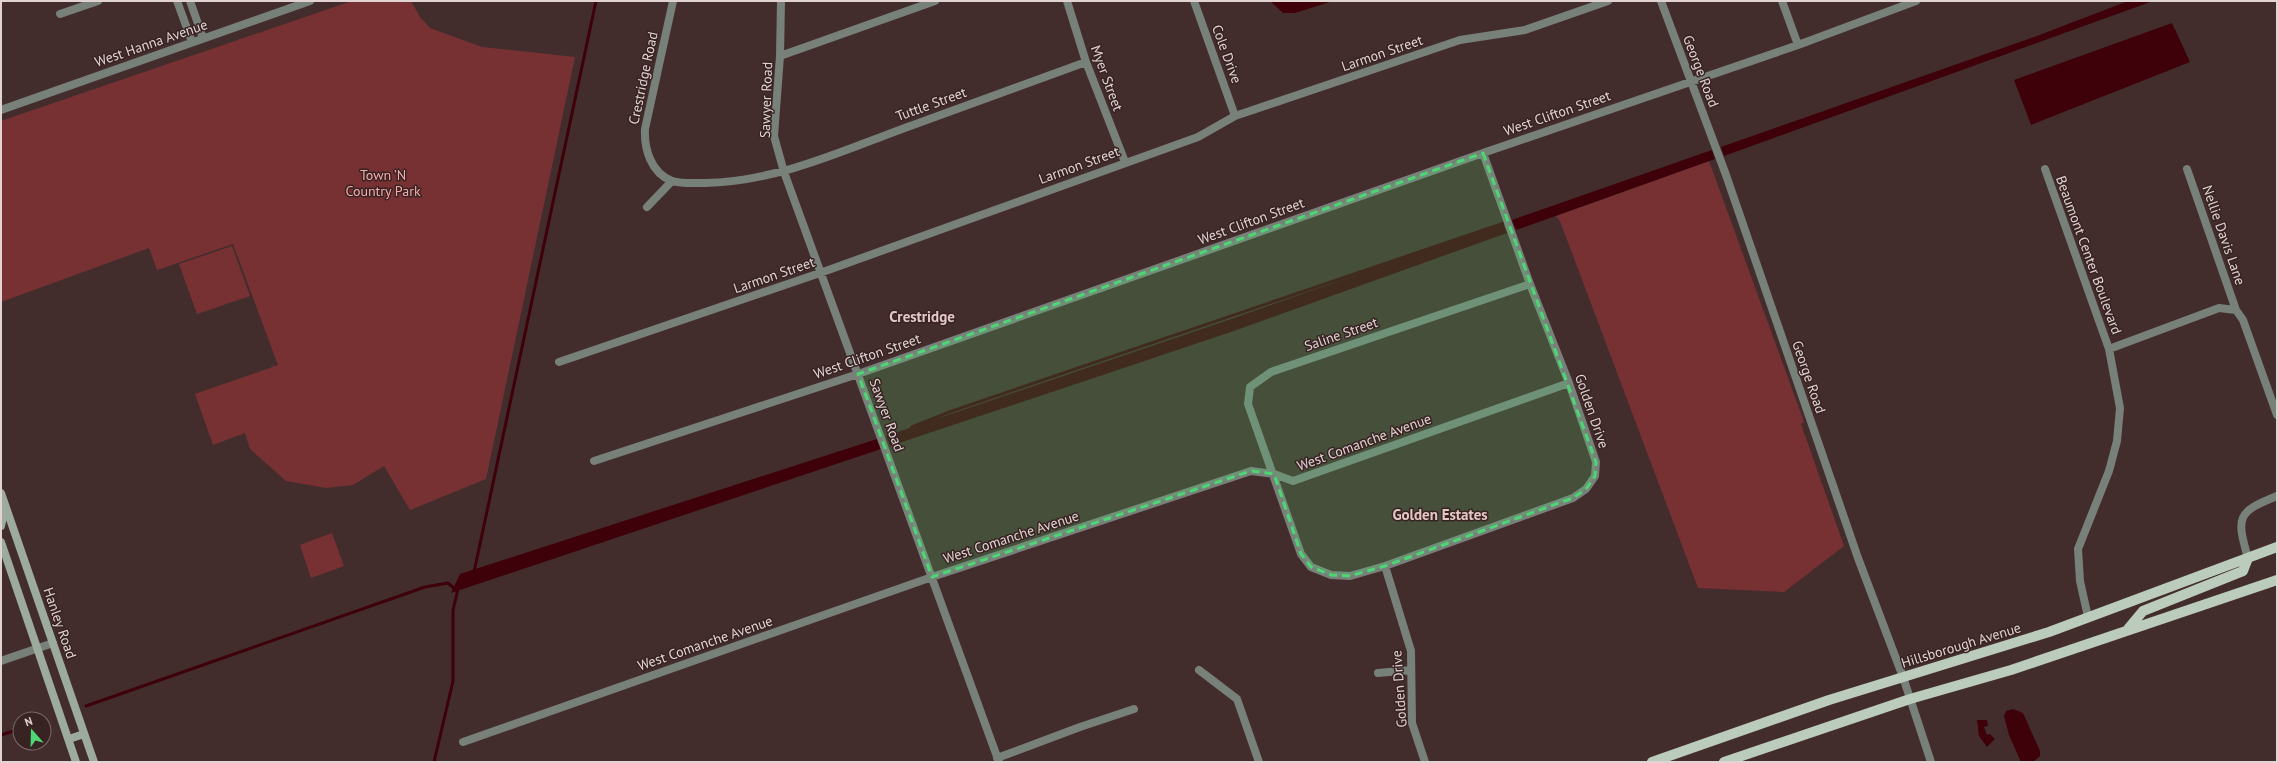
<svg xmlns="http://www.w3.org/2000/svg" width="2278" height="763" viewBox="0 0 2278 763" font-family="'PT Sans',sans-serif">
  <rect width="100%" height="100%" fill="#432d2c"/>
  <path fill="#783133" d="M352 1H411L420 17 430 28 482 47 575 57 486 479 410 510 384 466 353 485 326 488 286 481 250 449 245 433 213 445 195 394 278 365 233 244 157 270 149 248 1 302V121Z
    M1709 161 1804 422 1801 424 1844 546 1784 592 1698 588 1560 221 1556 216Z
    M232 246 250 296 197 314 179 264Z
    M332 533 344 566 311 578 300 545Z"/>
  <path fill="#3e0009" d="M1270 1H1333L1295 13H1283Z
    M2128 1H2153L1724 156 1721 147 2037 36Z
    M2172 23 2190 62 2031 125 2014 80Z
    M1712 150 1715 159 1516 230 1512 220Z
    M1503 223 1507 233 1231 332 890 446 886 436 1234 318Z
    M877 439 881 449 451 593 460 574Z
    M2013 709 2023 713 2040 751V756L2033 762H2021L2009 735 2004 716 2006 711Z
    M1977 720H1987L1988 726 1984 727 1987 735 1990 734 1995 739 1987 747 1979 736Z"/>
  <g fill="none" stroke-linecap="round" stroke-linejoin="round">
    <path stroke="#3e0009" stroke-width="3" d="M912 427 952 411 1504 223
      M474 572 596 1
      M86 706 425 587 448 583 456 590
      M1 735 20 729
      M434 762 453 681V610L458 589"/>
    <path stroke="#778079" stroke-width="8" d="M177 1 192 42
      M190 1 203 38
      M673 1 645 129C644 149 651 173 672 181 682 184 695 183 705 183 778 182 846 149 913 125 971 104 1028 83 1086 62
      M781 1 780 56 774 136 784 172 999 762
      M1067 1 1086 62 1125 162
      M1194 1 1235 116
      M1661 1 1726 175 1858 558 1903 677
      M1782 1 1798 45
      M60 14 98 1
      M780 56 935 1
      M1 110 310 1
      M1483 153 1530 284 1569 383 1596 462 1595 476 1586 489 1573 498 1385 566 1350 576 1331 575 1311 567 1301 554 1248 404 1250 387 1271 372 1530 284
      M2045 169 2109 349 2120 408 2117 441 2109 471 2078 549 2080 581 2088 617
      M2187 169 2236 310
      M647 207 672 181
      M2109 349 2219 308 2236 310 2243 320 2277 415
      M559 362 820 273 1198 137 1235 116 1460 40 1525 30 1608 1
      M594 461 858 374 1483 153 1798 45 1916 1
      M2248 558C2236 517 2237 512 2277 496
      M1385 566 1411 651 1412 723 1425 762
      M1 661 53 643
      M1199 670 1237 699 1259 762
      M1378 673 1411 670
      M463 742 932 577 1251 471 1274 474 1293 481 1569 383
      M997 758 1080 727 1134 709"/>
    <path stroke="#778079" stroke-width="8" d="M1903 677 1931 762"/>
    <path stroke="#9dab9f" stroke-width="8" d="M1 493 94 762
      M1 526 5 508
      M1 542 76 762
      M69 739 84 734"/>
    <path stroke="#bbccbd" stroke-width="10" d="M2128 629 2143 611 2243 571 2248 558
      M1652 762 1829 700 2049 632 2277 547
      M1724 762 1910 699 2011 670 2277 580"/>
  </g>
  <path fill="#4ed675" fill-opacity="0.2" stroke="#4ed675" stroke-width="3" stroke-dasharray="8 5" stroke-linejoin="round" d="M1483 153 1596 462 1595 476 1586 489 1573 498 1385 566 1350 576 1331 575 1311 567 1301 554 1274 474 1251 471 932 577 858 374Z"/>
  <g text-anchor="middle" stroke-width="3" stroke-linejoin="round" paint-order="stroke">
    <g font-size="14" fill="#e1d3d2" stroke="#382323">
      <text transform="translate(151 43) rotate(-19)" y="5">West Hanna Avenue</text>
      <text transform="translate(1382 53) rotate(-19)" y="5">Larmon Street</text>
      <text transform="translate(1227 54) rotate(70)" y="5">Cole Drive</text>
      <text transform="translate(1701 71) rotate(69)" y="5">George Road</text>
      <text transform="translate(643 78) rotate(-78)" y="5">Crestridge Road</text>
      <text transform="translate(1107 78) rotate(70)" y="5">Myer Street</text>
      <text transform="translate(766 100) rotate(-88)" y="5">Sawyer Road</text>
      <text transform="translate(931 104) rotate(-20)" y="5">Tuttle Street</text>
      <text transform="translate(1557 113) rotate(-19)" y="5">West Clifton Street</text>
      <text transform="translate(1079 165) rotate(-20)" y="5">Larmon Street</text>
      <text transform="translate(1251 221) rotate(-20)" y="5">West Clifton Street</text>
      <text transform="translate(2224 235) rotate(71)" y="5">Nellie Davis Lane</text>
      <text transform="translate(2089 255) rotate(70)" y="5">Beaumont Center Boulevard</text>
      <text transform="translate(774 275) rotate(-19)" y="5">Larmon Street</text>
      <text transform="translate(1341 334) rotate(-19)" y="5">Saline Street</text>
      <text transform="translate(867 356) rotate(-19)" y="5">West Clifton Street</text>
      <text transform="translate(1809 377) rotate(71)" y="5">George Road</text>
      <text transform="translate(1592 411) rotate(71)" y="5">Golden Drive</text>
      <text transform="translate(887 415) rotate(70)" y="5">Sawyer Road</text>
      <text transform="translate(1364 442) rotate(-20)" y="5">West Comanche Avenue</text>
      <text transform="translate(1011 537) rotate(-18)" y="5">West Comanche Avenue</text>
      <text transform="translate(60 623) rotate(71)" y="5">Hanley Road</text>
      <text transform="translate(705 643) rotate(-19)" y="5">West Comanche Avenue</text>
      <text transform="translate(1961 645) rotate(-17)" y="5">Hillsborough Avenue</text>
      <text transform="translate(1399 689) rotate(-94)" y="5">Golden Drive</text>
    </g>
    <g font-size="14" fill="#f5abaa" stroke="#382323">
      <text x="383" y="180">Town ’N<tspan x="383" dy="16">Country Park</tspan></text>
    </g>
    <g font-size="15" font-weight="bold" fill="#e3c6c5" stroke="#382323">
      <text x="922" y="322">Crestridge</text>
      <text x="1440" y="520">Golden Estates</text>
    </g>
  </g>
  <rect width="2278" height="763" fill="none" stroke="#e1d3d2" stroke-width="4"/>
  <g transform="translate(32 731) rotate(340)"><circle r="19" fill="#382323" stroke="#7c6969"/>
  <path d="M0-3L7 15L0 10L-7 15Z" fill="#4ed675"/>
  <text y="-6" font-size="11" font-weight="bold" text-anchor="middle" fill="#e1d3d2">N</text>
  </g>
</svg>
